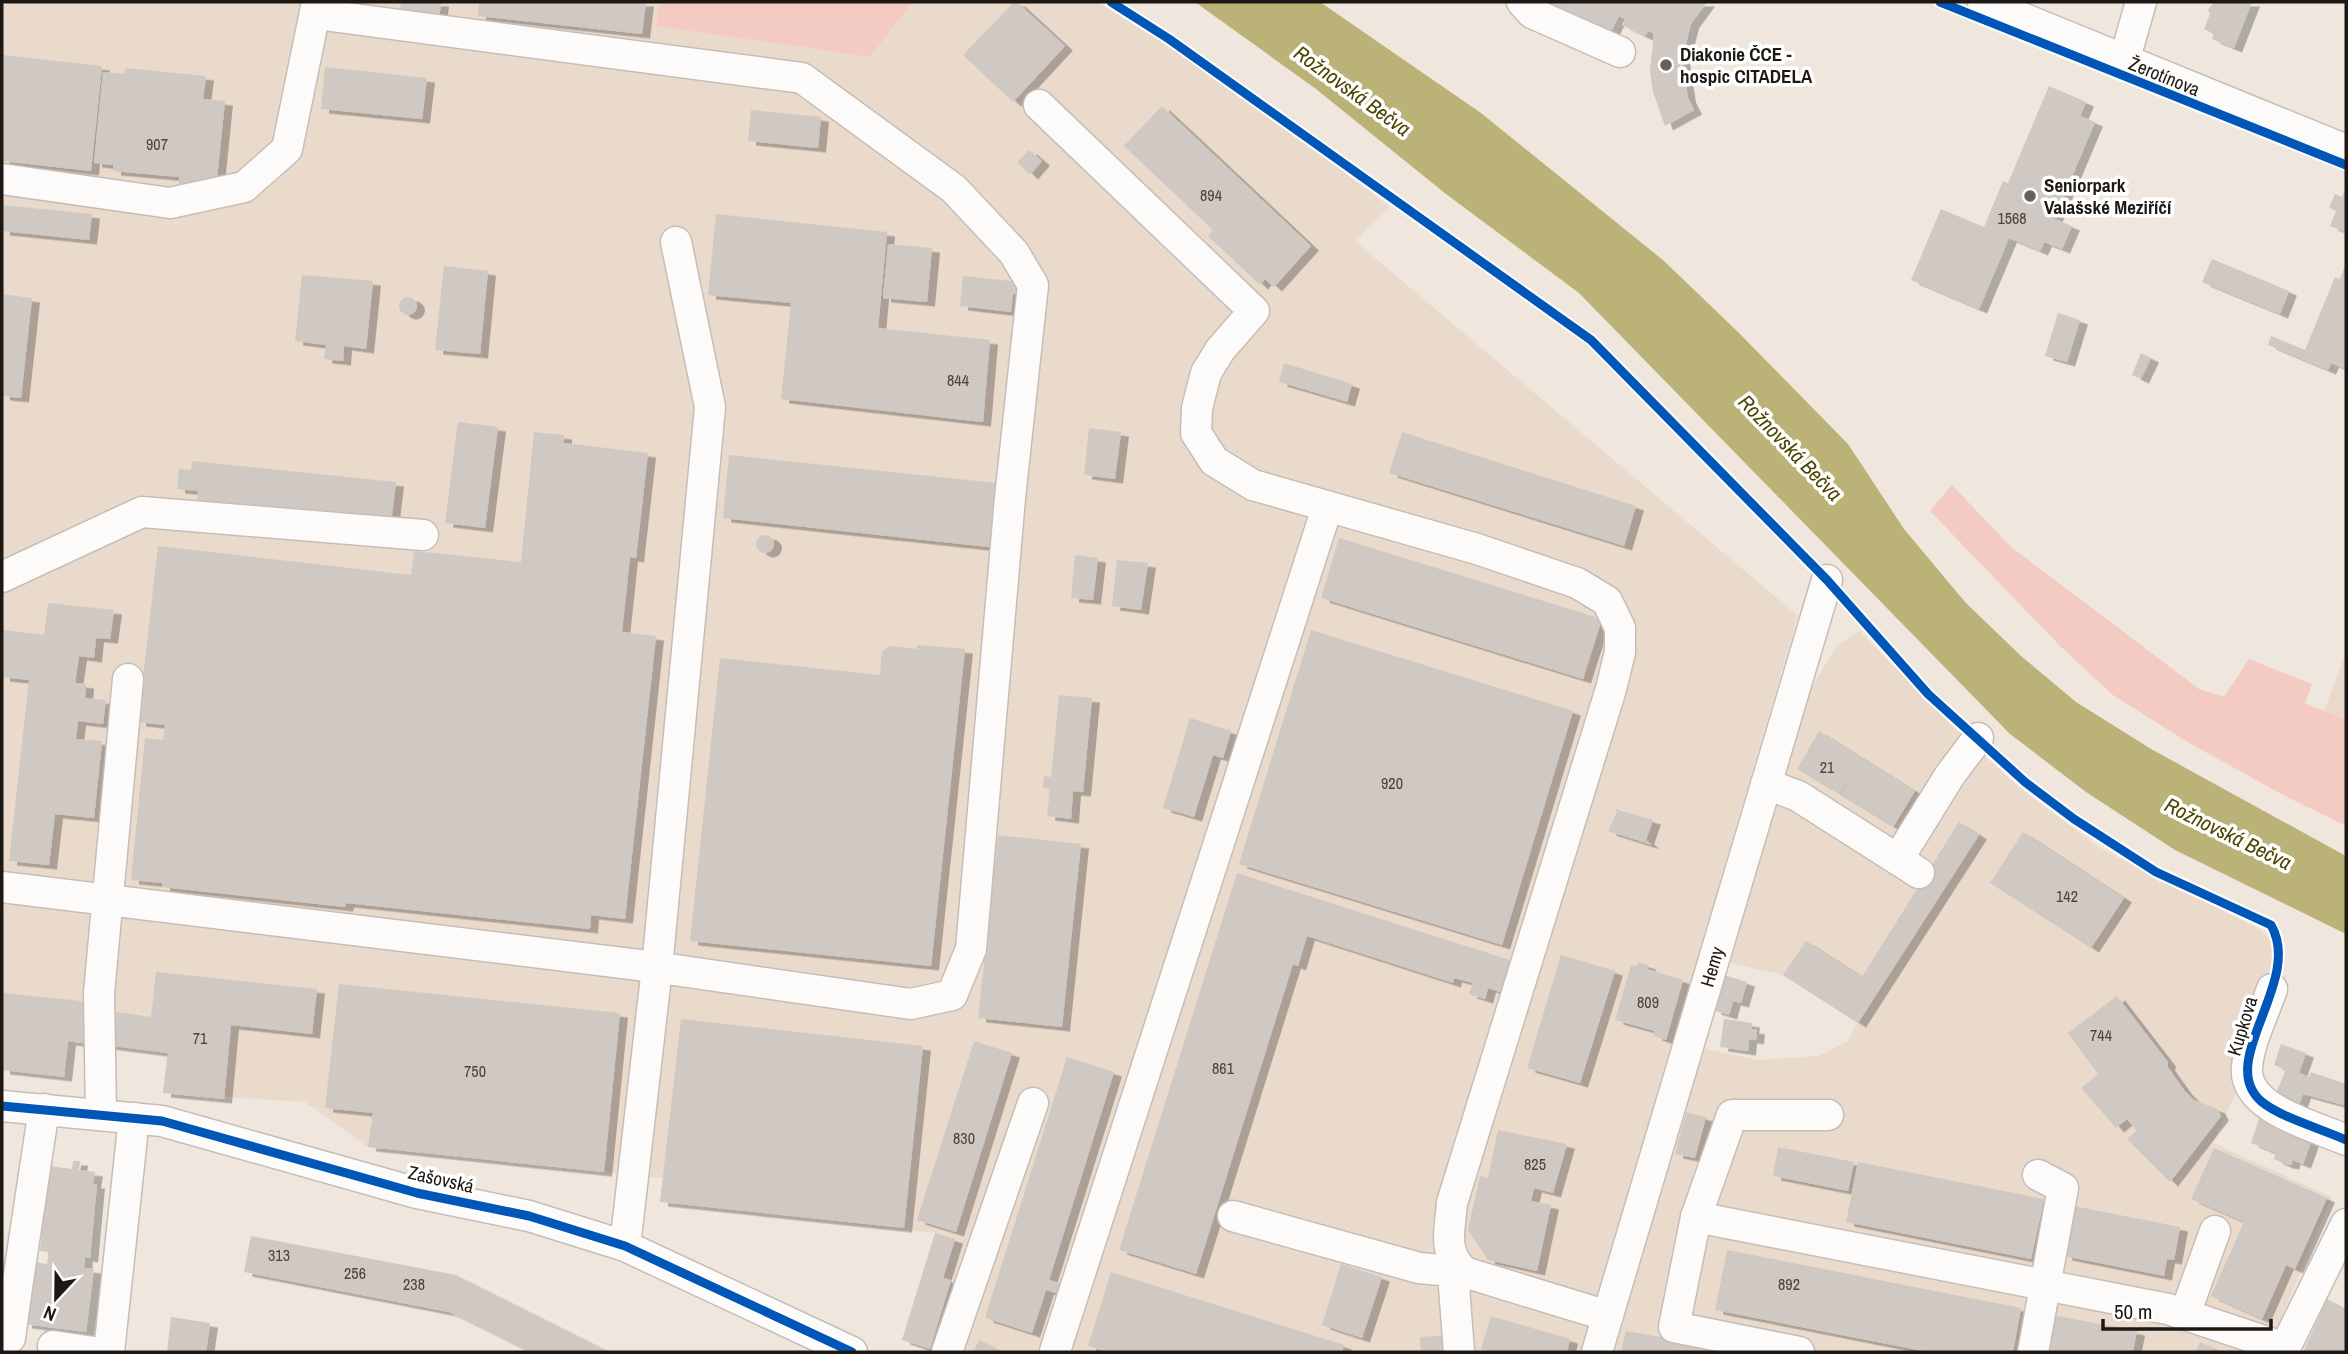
<svg xmlns="http://www.w3.org/2000/svg" width="2348" height="1354" viewBox="0 0 2348 1354" font-family="'Archivo Narrow',sans-serif">
  <defs>
    <filter id="shadow"><feDropShadow dx="8" dy="4.5" stdDeviation="0" flood-color="#0004"/></filter>
  </defs>
  <rect width="100%" height="100%" fill="#efe6de"/>
  <path fill="#eadacc" d="M2 2H659L657 26 870 57 913 2H1097L1212 71 1390 207 1355 241 1798 616 1581 1352H935L902 1340 935 1233 660 1202 663 1178 368 1147 305 1102 163 1093 167 1053 68 1041 64 1077 2 1070Z
    M1859 631 1953 727 2023 791 2100 848 2261 930 2273 944 2274 959 2247 1022 2241 1082 2213 1143 2332 1197 2267 1352H1605L1700 1048 1758 1060 1819 1056 1848 1041 1857 1023 1783 975 1726 962 1810 690 1837 646Z
    M2346 653V720L2324 711Z"/>
  <path fill="#f3cbc2" d="M659 2H913L870 57 656 26Z
    M1952 485 2010 546 2199 689 2224 697 2249 659 2312 684 2305 703 2346 720V826L2285 796 2184 740 2113 695 2060 646 1930 511Z"/>
  <path fill="#bbb277" d="M1195 2H1320L1481 113 1664 261 1738 332 1848 444 1904 529 1965 602 2021 656 2076 702 2151 749 2346 856V934L2175 850 2086 792 2010 734 1579 293 1446 194 1316 89Z"/>
  <path fill="#d0c8c2" filter="url(#shadow)" d="M401 2H441L439 20 399 16Z
    M479 2H646L642 34 478 16Z
    M1014 2H1017L1065 46 1013 102 963 55Z
    M1548 2H1707L1691 24 1682 59 1688 98 1694 110 1665 126 1653 92 1650 71 1654 33 1648 31 1645 36 1622 25 1625 19 1619 16 1611 32Z
    M2214 2H2252L2234 48 2212 39 2214 34 2204 29 2210 14 2208 10Z
    M2 55 102 66 91 171 2 161Z
    M325 67 427 78 422 119 321 109Z
    M125 68 206 76 203 99 225 101 216 188 179 184V177L113 171V165L94 163 103 72 124 74Z
    M2049 86 2086 102 2080 116 2095 122 2054 219 2072 226 2062 249 2044 242 2040 251 2009 238 1979 309 1911 280 1941 209 1984 227 2003 181 2008 183Z
    M1162 106 1311 246 1274 287 1265 279 1260 285 1208 236 1213 230 1124 146Z
    M751 110 821 117 818 148 748 141Z
    M1029 150 1042 161 1030 175 1017 162Z
    M2346 187V232L2330 226 2336 211 2329 208 2335 194 2342 197Z
    M2 205 92 214 89 240 2 231Z
    M716 214 887 232 878 328 990 340 983 422 781 399 791 303 708 295Z
    M888 244 932 248 927 302 883 298Z
    M2212 259 2289 291 2280 314 2202 282Z
    M2346 263V369L2331 363 2328 370 2268 345 2271 336 2305 350 2335 277 2340 279Z
    M444 266 488 271 480 354 435 350Z
    M302 275 373 281 366 349 344 346 343 361 324 359 326 345 295 341Z
    M963 276 1021 282 1020 294H1013L1011 312 960 306Z
    M2 294 32 298 21 398 2 396Z
    M399 306a9 9 0 1 1 18 0a9 9 0 1 1-18 0Z
    M2058 313 2080 320 2067 362 2045 356Z
    M2141 353 2151 358 2141 379 2132 375Z
    M1284 363 1352 384 1347 402 1279 382Z
    M458 422 498 427 485 528 445 523Z
    M1089 428 1121 432 1115 479 1084 475Z
    M534 432 564 435V443L648 453 636 558 630 557 622 632 656 636 625 919 591 915 590 929 346 903 345 907 162 887V883L131 880 145 738 163 740 165 725 138 722 158 546 411 575 414 551 521 562Z
    M1402 432 1636 506 1624 546 1389 473Z
    M729 455 996 483 989 547 723 518Z
    M192 461 396 482 391 523 197 503 198 491 177 489 179 469 191 470Z
    M756 544a9 9 0 1 1 18 0a9 9 0 1 1-18 0Z
    M1339 538 1602 619 1583 679 1321 598Z
    M1075 555 1098 558 1093 600 1071 598Z
    M1117 560 1148 563 1141 610 1112 606Z
    M48 603 114 610 110 639 96 638 94 658 79 656 75 683 86 684 85 698 106 700 103 724 78 721 76 739 102 741 94 818 55 814 49 865 9 861 29 680 2 677V630L44 635Z
    M1311 630 1573 711 1502 945 1239 864Z
    M917 645 965 649 931 966 690 941 720 658 880 675 882 652 890 646 917 649Z
    M1059 695 1092 698 1083 792 1073 791 1071 819 1047 816 1050 789 1043 788 1044 776 1051 777Z
    M1190 718 1231 731 1223 758 1213 755 1194 817 1163 808Z
    M1819 731 1915 791 1893 827 1840 795 1850 778 1839 794 1797 769Z
    M1615 809 1653 820 1646 840 1652 845 1608 831 1617 812Z
    M1959 822 1979 835 1858 1023 1783 975 1806 941 1862 977Z
    M2023 832 2124 898 2091 948 1990 883Z
    M998 835 1081 844 1062 1027 978 1018Z
    M1237 873 1510 960 1500 992 1488 988 1485 999 1469 994 1473 983 1454 978 1453 983 1307 936 1298 966 1293 964 1196 1274 1119 1250Z
    M1561 955 1615 971 1580 1083 1527 1068Z
    M1638 962 1648 965 1647 969 1683 980 1666 1040 1654 1036 1655 1031 1615 1020 1631 965 1637 966Z
    M156 972 317 989 312 1034 231 1025 224 1099 163 1093 168 1053 105 1045 110 1011 151 1017Z
    M1724 975 1747 982 1741 1003 1733 1001 1729 1015 1713 1010Z
    M339 984 620 1013 604 1172 368 1147 373 1113 325 1108Z
    M2 993 92 1002 89 1044 68 1041 64 1077 2 1070Z
    M2117 996 2168 1062 2167 1066 2184 1090 2194 1100 2217 1109 2221 1116 2170 1182 2127 1139 2137 1131 2127 1119 2116 1128 2081 1088 2098 1074 2068 1033Z
    M681 1019 923 1046 904 1228 660 1202Z
    M1724 1019 1752 1023 1751 1029 1757 1030 1756 1040 1749 1039 1748 1051 1720 1047Z
    M974 1041 1012 1053 956 1232 917 1220Z
    M2281 1044 2306 1053 2299 1073 2309 1077 2311 1072 2346 1084 2344 1105 2303 1094 2298 1108 2274 1097 2286 1070 2274 1065Z
    M1067 1057 1114 1072 1049 1280 1062 1284 1059 1294 1046 1290 1032 1333 985 1318Z
    M1686 1112 1706 1117 1695 1158 1675 1154Z
    M2259 1118 2312 1139 2303 1164 2293 1160 2291 1165 2285 1164 2274 1159 2276 1153 2251 1143Z
    M1498 1130 1567 1144 1553 1193 1534 1188 1531 1201 1551 1205 1537 1271 1488 1260 1468 1230 1480 1176 1488 1178Z
    M1778 1147 1854 1162 1848 1191 1773 1176Z
    M2214 1148 2327 1198 2295 1269 2286 1265 2262 1319 2211 1296 2244 1222 2191 1199Z
    M73 1161H80L79 1170 95 1172 93 1184H97L90 1258 85 1257 84 1268 94 1269 86 1332 24 1324 32 1262 47 1264 49 1252 40 1251 49 1166 72 1169Z
    M1858 1162 2044 1199 2031 1259 1846 1222Z
    M2074 1206 2180 1227 2174 1260 2167 1259 2164 1276 2064 1256Z
    M935 1233 955 1239 943 1278 951 1280 930 1349 902 1340Z
    M251 1236 456 1275 610 1352H530L449 1312 244 1272Z
    M1727 1250 2021 1308 2013 1352H1928L1715 1310Z
    M1341 1264 1382 1277 1362 1338 1322 1325Z
    M1111 1272 1344 1345 1342 1352H1107L1088 1346Z
    M2327 1299 2346 1309V1352H2303Z
    M2053 1315 2137 1331 2133 1352H2045Z
    M1491 1316 1570 1339 1567 1352H1490L1481 1349Z
    M171 1317 210 1323 206 1352H167Z
    M1626 1331 1696 1343 1735 1352H1621Z
    M1446 1335 1447 1352H1421L1420 1337Z
    M979 1340 1004 1352H973Z
    M2200 1342 2223 1352H2196Z"/>
  <g fill="none" stroke-linecap="round" stroke-linejoin="round">
    <g stroke="#c5beb8" stroke-width="33">
      <g id="minor">
        <path d="M1522 2 1532 13 1620 52"/>
        <path id="s1" d="M1983 2 2346 150"/>
        <path d="M2125 58 2141 2"/>
        <path d="M1039 105 1254 311 1220 350 1206 373 1197 408 1196 433 1214 461 1253 485 1477 549 1577 583 1607 601 1620 628V652L1611 689 1452 1203C1450 1231 1442 1250 1464 1272L1608 1316"/>
        <path d="M2 179 170 203 244 187 287 149 317 2"/>
        <path d="M2 577 142 512 423 535"/>
        <path d="M1766 784 1798 796 1919 873"/>
        <path d="M1898 859 1950 775 1978 738"/>
        <path d="M2 887 647 966 911 1004 952 995 971 949 1010 498 1033 285 1014 253 954 189 802 78 316 14"/>
        <path d="M2272 989C2264 1013 2249 1042 2247 1067 2243 1109 2315 1126 2346 1140"/>
        <path d="M2 1106 162 1121 417 1193 529 1216 625 1246 852 1352"/>
        <path d="M101 1115 99 993 128 679"/>
        <path d="M1233 1216 1419 1268 1464 1272 1454 1287 1459 1352"/>
        <path d="M1696 1217 1732 1115H1828"/>
        <path d="M625 1246 657 968 710 407 676 242"/>
        <path d="M2 1291 16 1294 44 1109"/>
        <path d="M2185 1314 2215 1231"/>
        <path d="M10 1338 16 1294"/>
        <path d="M53 1346 94 1352"/>
        <path d="M1055 1351 1327 508"/>
        <path d="M109 1352 134 1118"/>
        <path d="M947 1352 1033 1103"/>
        <path id="s2" d="M1597 1352 1827 580"/>
        <path d="M1799 1352 1674 1327 1696 1217 2168 1309 2285 1348"/>
        <path d="M2033 1352 2063 1188 2038 1175"/>
        <path d="M2283 1352 2346 1224"/>
      </g>
    </g>
    <use href="#minor" stroke="#fdfbfa" stroke-width="30"/>
    <g stroke="#fff" stroke-width="13">
      <path id="cycleway" d="M1111 2 1169 39 1591 340 1827 580 1928 694 2025 782 2074 819 2156 872 2271 925C2304 982 2214 1062 2262 1102 2282 1118 2322 1129 2346 1140
        M1940 2 2346 165
        M2 1106 162 1121 417 1193 529 1216 625 1246 852 1352"/>
    </g>
    <use href="#cycleway" stroke="#0057b8" stroke-width="9"/>
  </g>
  <g fill="#66605a" stroke="#fff" stroke-width="2.5">
    <circle cx="1666" cy="65" r="7"/>
    <circle cx="2030" cy="196" r="7"/>
  </g>
  <g text-anchor="middle" stroke-width="7" stroke-linejoin="round" paint-order="stroke">
    <g font-size="16" fill="#4a443f">
      <text x="157" y="150">907</text>
      <text x="1211" y="201">894</text>
      <text x="2012" y="224">1568</text>
      <text x="958" y="386">844</text>
      <text x="1827" y="773">21</text>
      <text x="1392" y="789">920</text>
      <text x="2067" y="902">142</text>
      <text x="1648" y="1008">809</text>
      <text x="2101" y="1041">744</text>
      <text x="200" y="1044">71</text>
      <text x="1223" y="1074">861</text>
      <text x="475" y="1077">750</text>
      <text x="964" y="1144">830</text>
      <text x="1535" y="1170">825</text>
      <text x="279" y="1261">313</text>
      <text x="355" y="1279">256</text>
      <text x="414" y="1290">238</text>
      <text x="1789" y="1290">892</text>
    </g>
    <g font-size="19" font-weight="bold" fill="#1d1813" stroke="#fff" text-anchor="start">
      <text x="1680" y="61">Diakonie ČCE -<tspan x="1680" dy="22">hospic CITADELA</tspan></text>
      <text x="2044" y="192">Seniorpark<tspan x="2044" dy="22">Valašské Meziříčí</tspan></text>
    </g>
    <g font-size="19" fill="#1d1813" stroke="#fff">
      <text dy="7" stroke="none"><textPath href="#s1" startOffset="196">Žerotínova</textPath></text>
      <text dy="7" stroke="none"><textPath href="#s2" startOffset="402">Hemy</textPath></text>
      <text transform="translate(2242 1026) rotate(-73)" y="7">Kupkova</text>
      <text transform="translate(441 1179) rotate(13)" y="7">Zašovská</text>
    </g>
    <g font-size="21" font-style="italic" fill="#4d4502" stroke="#fff">
      <text transform="translate(1352 91) rotate(36)" y="7">Rožnovská Bečva</text>
      <text transform="translate(1790 448) rotate(46)" y="7">Rožnovská Bečva</text>
      <text transform="translate(2228 834) rotate(26)" y="7">Rožnovská Bečva</text>
    </g>
  </g>
  <rect width="2348" height="1354" fill="none" stroke="#1d1813" stroke-width="7"/>
  <g transform="translate(56 1298) rotate(202)" stroke="#ffffff" stroke-width="5" paint-order="stroke">
  <path d="M0-5L12 26L0 18L-12 26Z" fill="#1d1813"/>
  <text y="-10" font-size="19" font-weight="bold" text-anchor="middle" fill="#1d1813">N</text>
  </g>
  <path d="M2103 1319v10h168v-10" fill="none" stroke="#1d1813" stroke-width="3.5"/>
  <text x="2114" y="1319" font-size="21" fill="#1d1813" stroke="#ffffff" stroke-width="5" paint-order="stroke">50 m</text>
</svg>
